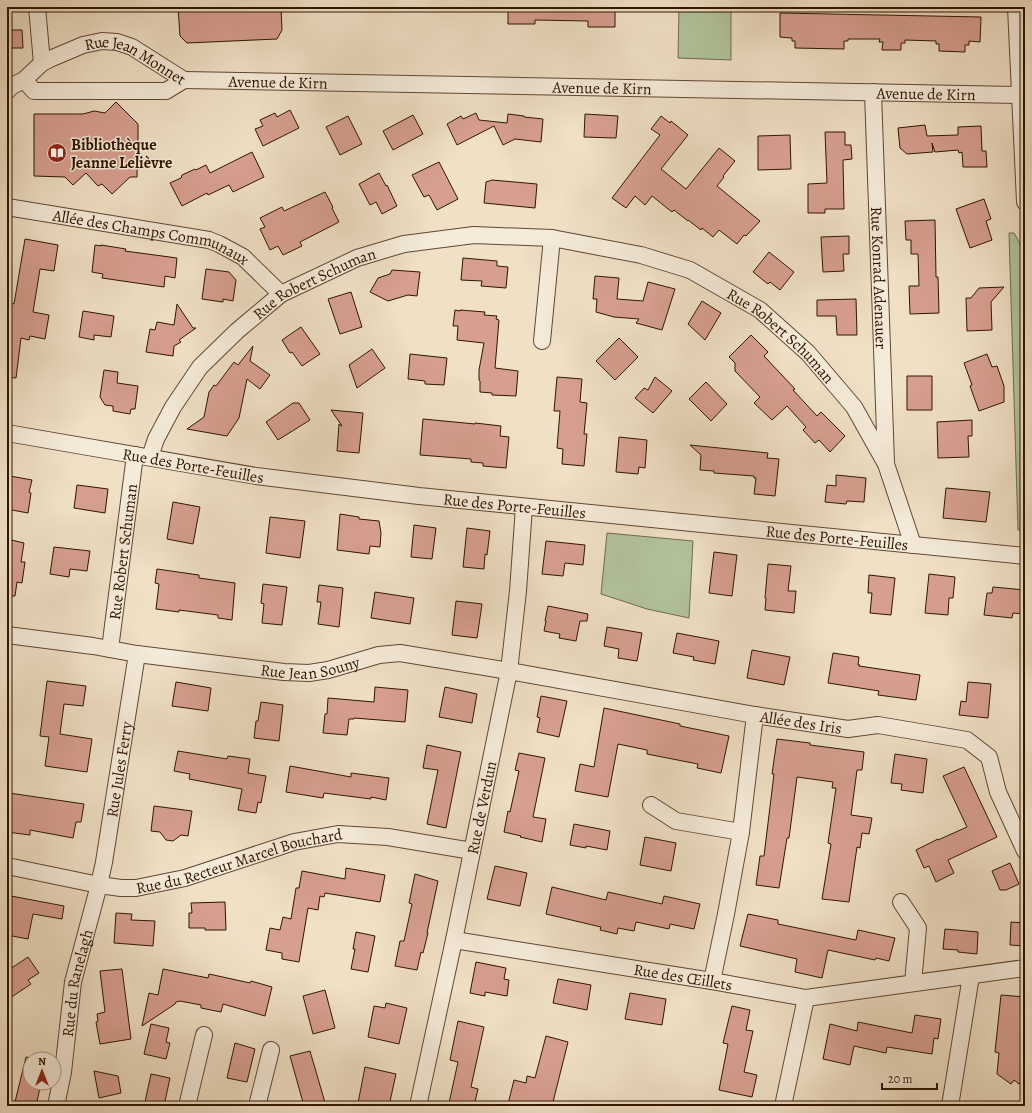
<svg xmlns="http://www.w3.org/2000/svg" width="1032" height="1113" viewBox="0 0 1032 1113" font-family="Alegreya,serif">
  <rect width="100%" height="100%" fill="#f0e0c6"/>
  <filter id="stains"><feTurbulence type="fractalNoise" baseFrequency=".005" numOctaves="4"/><feColorMatrix values="0 0 0 0 .2 0 0 0 0 .09 0 0 0 0 .02 0 0 0 .5 -.17"/></filter>
  <radialGradient id="worn" r=".72"><stop offset=".6" stop-color="#630" stop-opacity="0"/><stop offset="1" stop-color="#630" stop-opacity=".3"/></radialGradient>
  <path fill="#b2c39b" stroke="#706c4e" d="M679 7H731V60L678 58Z
    M1009 233H1014L1017 238 1025 256V531L1018 530Z
    M607 533 693 541 689 618 647 609 601 594Z"/>
  <path fill="#d79f90" stroke="#2f1500" d="M178 7H281L282 30 277 39 187 43 180 36Z
    M508 7H615V27H588V21L535 20V24H508Z
    M780 13 981 17 980 42 969 41V45H965V52L939 51V44H936V41L905 40V43H901V50H882L883 42H879L880 39H848V41H844V49L795 48V41H792V38L780 37Z
    M7 30H22L23 48H7Z
    M116 102 138 124V136L137 177H130L112 194 102 184 98 186 86 173 73 185 65 177 34 176V114H83L94 111 105 113Z
    M290 110 299 128 263 146 255 129 263 126 260 120 275 113 277 117Z
    M476 113 479 120 507 123 508 114 524 116V117L543 119 541 142 515 139 503 145 494 126 457 145 447 124 461 116 463 119Z
    M585 114 618 116 616 138 584 137Z
    M413 115 423 134 393 150 383 131Z
    M348 116 362 144 340 155 326 127Z
    M661 116 670 123 671 121 688 135 661 169 686 189 719 148 735 161 723 176 724 177 717 186 760 221 746 236 744 235 737 244 719 230 713 237 702 228 701 230 688 220V221L674 210 672 212 652 196 645 205 635 196 626 208 612 198 660 135 651 129Z
    M925 125 927 136 958 135V127L981 126 982 151H986L987 167H963L962 152 959 153 958 150 935 152 932 143 933 152 907 154 900 148 898 128Z
    M825 132H845V145H851L852 159 843 160 844 209H825V213H808V184L827 183Z
    M790 135 791 169 758 170V136Z
    M252 152 264 177 233 192 229 185 208 195 207 193 182 206 170 183 181 178 182 175 195 169 196 170 206 165 210 173Z
    M439 162 458 199 437 210 429 195 424 197 412 175Z
    M379 173 386 186 387 185 397 206 382 214 376 202 370 205 359 184Z
    M492 180 537 184 535 208 484 203 486 182Z
    M325 192 333 207 332 208 339 222 300 242 302 246 283 255 278 246 270 250 260 229 265 227 260 218 282 207 284 211Z
    M984 199 991 219 986 221 992 240 970 248 956 209Z
    M935 220 936 277H938L939 313 910 314 909 286H919L918 254H911V240H906L905 221Z
    M849 236V254H843L844 271 823 272 821 237Z
    M25 239 58 245 54 271 40 269 33 312 49 315 45 339 30 336 29 340 21 338 16 378 7 377V302L14 304Z
    M95 245 101 246V245L126 249 125 251 177 258 175 278 165 276 164 287 102 278 103 274 92 272Z
    M769 252 794 272 780 290 770 282 768 284 753 272Z
    M463 258 497 261V266L508 267 506 288 481 286 482 281 461 280Z
    M206 269 229 272 236 280 233 301 223 299V302L202 299Z
    M392 270 420 272 417 296 408 295 388 301 370 292 378 278 390 274Z
    M595 276 619 278 617 299 643 301 648 282 675 289 662 330 636 323 639 319 614 317 596 312 597 299H593Z
    M1004 287 991 302 992 330 967 331 966 298H971L979 288Z
    M351 292 362 327 340 334 328 299Z
    M856 299 857 335H837L836 316H817V300Z
    M702 301 721 313 705 340 688 324Z
    M177 304 193 328H196L179 340 181 342 174 346 173 356 146 352 150 329 155 330 157 322 174 325Z
    M455 310 460 311V310L485 312 484 315 497 316 496 319 499 320 495 368 518 371 516 396 492 395V393L480 392V381L479 380V370L484 343 457 340 458 326H453Z
    M83 311 114 316 111 337 94 335V340L79 337Z
    M301 327 320 354 302 366 292 352 290 353 282 340Z
    M751 335 768 352 764 356 795 389 793 390 817 416 821 412 845 436 830 452 819 440 815 443 803 430 806 427 787 406 772 420 754 403 760 397 735 371V363L729 357Z
    M619 338 638 357 615 380 596 361Z
    M253 346 250 361 270 375 260 389 247 379 239 418 227 436 187 429 204 417 209 392 214 385 216 386 234 362 238 365Z
    M372 349 385 368 357 388 349 365Z
    M410 354 447 358 444 385 425 384V381L408 379Z
    M987 354 992 367 997 366 1004 386V402L979 411 970 386 972 385 964 363Z
    M104 370 118 372 117 383 138 386 135 409H131L130 414 113 411V406L105 405 100 397Z
    M907 376H932V410H907Z
    M557 377 582 379 580 402 587 403 584 434H587L584 466 562 464 563 449 557 448 560 411H554Z
    M655 377 672 391 653 413 635 398 644 388 648 390Z
    M706 382 727 404 711 421 689 399Z
    M293 403H299L310 420 278 440 266 422Z
    M331 410 363 413 359 453 337 451 339 424 342 426Z
    M423 419 475 424V423L501 426 500 436 509 437 506 468 483 466V463L471 462V459L420 455Z
    M972 420V436H968L969 457 938 458 937 422Z
    M619 437 647 440 645 468 639 467 638 474 616 472Z
    M690 445 768 453 767 458 779 459 775 496 754 494 756 478H754V476L714 473V471L700 470 701 455Z
    M836 475 866 478 864 502 847 501 846 504 825 502 827 485 836 486Z
    M10 476 32 480 29 492 31 493 28 513 7 509V495Z
    M77 485 108 489 105 513 74 508Z
    M946 488 990 492 986 522 943 518Z
    M173 502 200 507 193 544 167 539Z
    M340 514 359 517V519L379 521 381 533 380 547 370 546 369 554 337 550Z
    M270 517 305 521 300 558 266 553Z
    M414 525 436 528 432 559 411 557Z
    M467 528 490 531 487 555 485 554 484 569 463 567Z
    M7 539 24 543 21 562H25L22 583 17 582 15 596H7Z
    M546 541 585 545 583 565 565 563 563 576 542 574Z
    M54 547 90 551 87 571 70 569 69 577 50 574Z
    M714 552 737 555 732 596 709 593Z
    M768 564 791 566 788 591H796L794 613 765 610 766 598H765Z
    M157 569 199 575V578L235 583 232 620 218 618V615L179 610V612L156 609 159 584 155 583Z
    M929 574 955 577 953 598H949L948 615 925 613Z
    M869 575 895 578 891 615 870 613 872 593H868Z
    M263 584 287 587 282 625 262 623 264 604 261 603Z
    M319 585 343 588 339 627 318 624 321 602H317Z
    M993 587 1025 590V614L1013 613 1012 618 984 615 987 593H992Z
    M375 592 414 598 410 624 371 618Z
    M456 601 482 604 477 638 452 635Z
    M548 606 588 614 587 621H580L576 641 559 638 560 634 544 631 546 621H545Z
    M607 627 642 633 637 661 618 658 619 649 604 646Z
    M677 633 719 641 715 664 693 660 694 657 673 653Z
    M752 650 790 657 784 685 747 678Z
    M833 653 859 657 858 665H860L859 666 920 675 916 700 878 695 879 691 828 683Z
    M47 681 86 686 83 706 64 704 60 734 92 739 87 772 45 766 49 737 40 736Z
    M176 682 211 688 208 711 172 706Z
    M968 682 991 684 988 718 959 715 961 701 966 702Z
    M375 687 408 690 405 722 354 718V719H349L347 735 323 733 325 714H327L328 698 374 702Z
    M445 687 477 694 472 723 439 717Z
    M541 696 567 701 559 737 537 732 540 718 537 717Z
    M261 702 283 705 279 741 254 738 256 721H258Z
    M604 708 680 724V726L729 736 721 773 697 768 698 764 647 754V750L618 744 608 797 575 791 580 764 594 767Z
    M777 739 810 743V745L864 752 862 770H857L851 815 872 818 869 834 862 833 860 848 857 847 849 902 822 899 831 844 828 843 836 788H832L833 782 797 777 789 838H787L779 888 756 885 760 856H764L774 774H772Z
    M427 745 461 752 446 828 427 824 438 770 423 768Z
    M178 751 227 759 228 756 250 759 248 773 266 776 261 803 258 802 256 813 238 810 242 789 189 779 190 774 174 771Z
    M519 753 545 758 533 817 546 819 542 842 520 837 521 836 504 832 508 811 510 812 519 771 515 770Z
    M895 754 927 759 923 793 901 790 902 784 891 783Z
    M290 766 351 777V773L389 778 386 800 371 797V799L324 793 323 798 286 792Z
    M964 767 997 837 948 860 954 873 936 882 929 866 924 868 916 850 938 839V840L967 827 943 776Z
    M9 793 84 804 81 822H76L73 838 30 830V835L7 832V808Z
    M154 806 192 811 188 836 181 835 173 841 166 840 160 832 151 831Z
    M574 824 610 831 607 850 586 846V848L570 845Z
    M645 837 676 843 671 871 640 865Z
    M1010 863 1019 884 1006 890H1000L992 871Z
    M495 866 527 873 520 906 487 899Z
    M346 868 385 875 380 902 325 893 324 897 320 896 318 910 308 908 299 962 282 959V953L266 950 270 928 280 930 283 917 291 919 296 888H299L302 871 345 879Z
    M415 874 438 881 427 933H428L423 953 421 952 417 970 395 966 400 941H404L412 904 409 903Z
    M552 887 606 900 608 892 662 904 664 896 700 904 694 929 670 924 669 929 636 922 634 931 618 928 617 934 600 930 601 927 546 914Z
    M11 896 64 906 62 919 33 914 28 939 7 935V915Z
    M225 902 226 930H205V928H189V913H192L191 903Z
    M116 913 132 914 131 920 155 921 153 946 114 943Z
    M748 914 778 920V924L856 940 858 930 895 938 889 961 876 958 875 960 828 950 822 978 795 972 797 959 740 946Z
    M1011 922 1025 923V946L1010 945Z
    M945 929 978 932 977 954 958 952V950L943 949Z
    M356 932 375 936 368 972 351 969 355 949H353Z
    M28 957 39 973 28 980 31 984 7 1000V971Z
    M476 962 506 968 504 979 509 980 507 996 485 992V996L470 993Z
    M122 969 131 1039 100 1044 96 1022 98 1021 97 1014 105 1012 100 971Z
    M163 969 208 978 209 974 250 983 251 981 272 987 265 1016 223 1004 221 1012 201 1008V1005L180 1001 176 1002 175 1004 142 1026 149 993 158 995Z
    M558 979 591 985 587 1010 553 1003Z
    M325 990 335 1028 313 1034 303 996Z
    M630 993 666 999 662 1025 625 1019Z
    M1001 995 1025 997V1017L1022 1046H1025V1075L1019 1084 1014 1080 1011 1084 997 1074 999 1053 995 1052Z
    M386 1003 407 1008 399 1044 368 1037 374 1006 385 1008Z
    M732 1006 750 1010 746 1030 753 1031 744 1072 757 1075 752 1097 719 1090 728 1044 723 1043Z
    M915 1015 941 1019 938 1039 934 1038 932 1054 887 1047 886 1053 854 1046 850 1065 823 1059 830 1024 857 1031 858 1022 912 1033Z
    M458 1021 484 1027 471 1087 478 1089 474 1106H449L450 1103H449L458 1062 450 1060Z
    M151 1024 169 1028 166 1042 170 1043 166 1059 144 1054Z
    M546 1036 568 1042 552 1106H515L508 1104 514 1080 526 1083 527 1076 535 1078Z
    M235 1043 255 1049 247 1082 227 1078Z
    M310 1051 326 1106H304L290 1056Z
    M26 1057 36 1059H30V1083H41L36 1106H14Z
    M365 1067 396 1074 389 1106H373L358 1103Z
    M94 1071 118 1076 121 1093 99 1098Z
    M151 1074 170 1078 164 1106 145 1102Z"/>
  <g fill="none" stroke-linecap="round" stroke-linejoin="round">
    <g stroke="#5f4832" stroke-width="18">
      <g id="street">
        <path d="M37 7 42 63"/>
        <path d="M1016 7 1025 202"/>
        <path d="M24 80 34 91H166L184 80"/>
        <path id="s1" d="M184 80 1020 95"/>
        <path id="s2" d="M7 91 12 86 24 80 42 63 50 59 83 45 102 41 117 42 132 47 184 80"/>
        <path id="s3" d="M873 92 886 462"/>
        <path id="s4" d="M7 207 209 240 219 244 243 257 281 294"/>
        <path d="M542 341 552 238"/>
        <path id="s5" d="M7 433 256 476 419 496 1025 556"/>
        <path id="s6" d="M150 457 156 439 173 407 200 367 237 331 281 294 357 258 404 244 474 235 552 238 641 255 690 270 760 310 808 353 854 407 886 464 913 545"/>
        <path id="s7" d="M7 635 93 646 137 654 284 672 309 673 328 670 379 655 400 653 509 671 755 715 848 729 878 725 967 740 989 757 998 792 1025 851"/>
        <path id="s8" d="M110 649 135 455"/>
        <path d="M651 805 676 821 741 832"/>
        <path id="s9" d="M7 866 99 885 121 888H136L185 878 294 842 338 834 388 837 472 851"/>
        <path d="M901 902 918 928 913 983"/>
        <path id="s10" d="M454 940 712 981 806 998 1025 968"/>
        <path d="M712 981 726 914 741 832 755 715"/>
        <path id="s11" d="M56 1106 63 1072 73 982 99 885 104 862 137 654"/>
        <path d="M187 1106 204 1035"/>
        <path d="M257 1106 271 1050"/>
        <path id="s12" d="M418 1106 454 940 509 671 518 591 524 507"/>
        <path d="M783 1106 806 998"/>
        <path d="M950 1106 971 976"/>
      </g>
    </g>
    <use href="#street" stroke="#f5ebda" stroke-width="16"/>
  </g>
  <defs>
    <g id="library-disc" transform="scale(1)"><circle r="9.5" fill="#8f2418" stroke="#f5ebda"/><path d="M-6-4Q-3-5.5-.7-3.5V5Q-3 3-6 4ZM6-4Q3-5.5 .7-3.5V5Q3 3 6 4Z" fill="#fff"/></g>
  </defs>
  <g fill-rule="evenodd">
    <use href="#library-disc" x="57" y="153"/>
  </g>
  <g text-anchor="middle" stroke-width="3" stroke-linejoin="round" paint-order="stroke">
    <g font-size="16" fill="#2f1500" stroke="#f5ebda">
      <text dy="6" stroke="none"><textPath href="#s2" startOffset="147">Rue Jean Monnet</textPath></text>
      <text dy="6" stroke="none"><textPath href="#s1" startOffset="94">Avenue de Kirn</textPath></text>
      <text dy="6" stroke="none"><textPath href="#s1" startOffset="418">Avenue de Kirn</textPath></text>
      <text dy="6" stroke="none"><textPath href="#s1" startOffset="742">Avenue de Kirn</textPath></text>
      <text dy="6" stroke="none"><textPath href="#s4" startOffset="148">Allée des Champs Communaux</textPath></text>
      <text dy="6" stroke="none"><textPath href="#s3" startOffset="186">Rue Konrad Adenauer</textPath></text>
      <text dy="6" stroke="none"><textPath href="#s6" startOffset="247">Rue Robert Schuman</textPath></text>
      <text dy="6" stroke="none"><textPath href="#s6" startOffset="749">Rue Robert Schuman</textPath></text>
      <text dy="6" stroke="none"><textPath href="#s5" startOffset="189">Rue des Porte-Feuilles</textPath></text>
      <text dy="6" stroke="none"><textPath href="#s5" startOffset="513">Rue des Porte-Feuilles</textPath></text>
      <text dy="6" stroke="none"><textPath href="#s5" startOffset="837">Rue des Porte-Feuilles</textPath></text>
      <text dy="6" stroke="none"><textPath href="#s8" startOffset="98">Rue Robert Schuman</textPath></text>
      <text dy="6" stroke="none"><textPath href="#s7" startOffset="306">Rue Jean Souny</textPath></text>
      <text dy="6" stroke="none"><textPath href="#s7" startOffset="805">Allée des Iris</textPath></text>
      <text dy="6" stroke="none"><textPath href="#s11" startOffset="343">Rue Jules Ferry</textPath></text>
      <text dy="6" stroke="none"><textPath href="#s12" startOffset="305">Rue de Verdun</textPath></text>
      <text dy="6" stroke="none"><textPath href="#s9" startOffset="238">Rue du Recteur Marcel Bouchard</textPath></text>
      <text dy="6" stroke="none"><textPath href="#s10" startOffset="232">Rue des Œillets</textPath></text>
      <text dy="6" stroke="none"><textPath href="#s11" startOffset="125">Rue du Ranelagh</textPath></text>
    </g>
    <g font-size="16" font-weight="bold" fill="#2f1500" stroke="#f5ebda" text-anchor="start">
      <text x="71" y="150">Bibliothèque<tspan x="71" dy="18">Jeanne Lelièvre</tspan></text>
    </g>
  </g>
  <rect width="1032" height="1113" fill="none" stroke="#f0e0c6" stroke-width="24"/>
  <rect x="8" y="8" width="1016" height="1097" fill="none" stroke="#2f1500" stroke-width="2"/>
  <rect x="12" y="12" width="1008" height="1089" fill="none" stroke="#2f1500"/>
  <g transform="translate(42 1071)"><circle r="19" fill="#f5ebda" stroke="#a69583"/>
  <path d="M0-3L7 15L0 10L-7 15Z" fill="#8f2418"/>
  <text y="-6" font-size="11" font-weight="bold" text-anchor="middle" fill="#2f1500">N</text>
  </g>
  <path d="M882 1083v6h55v-6" fill="none" stroke="#2f1500" stroke-width="2"/>
  <text x="888" y="1083" font-size="12" fill="#2f1500" stroke="#f5ebda" stroke-width="3" paint-order="stroke">20 m</text>
  <rect width="100%" height="100%" filter="url(#stains)"/>
  <rect width="100%" height="100%" fill="url(#worn)"/>
</svg>
